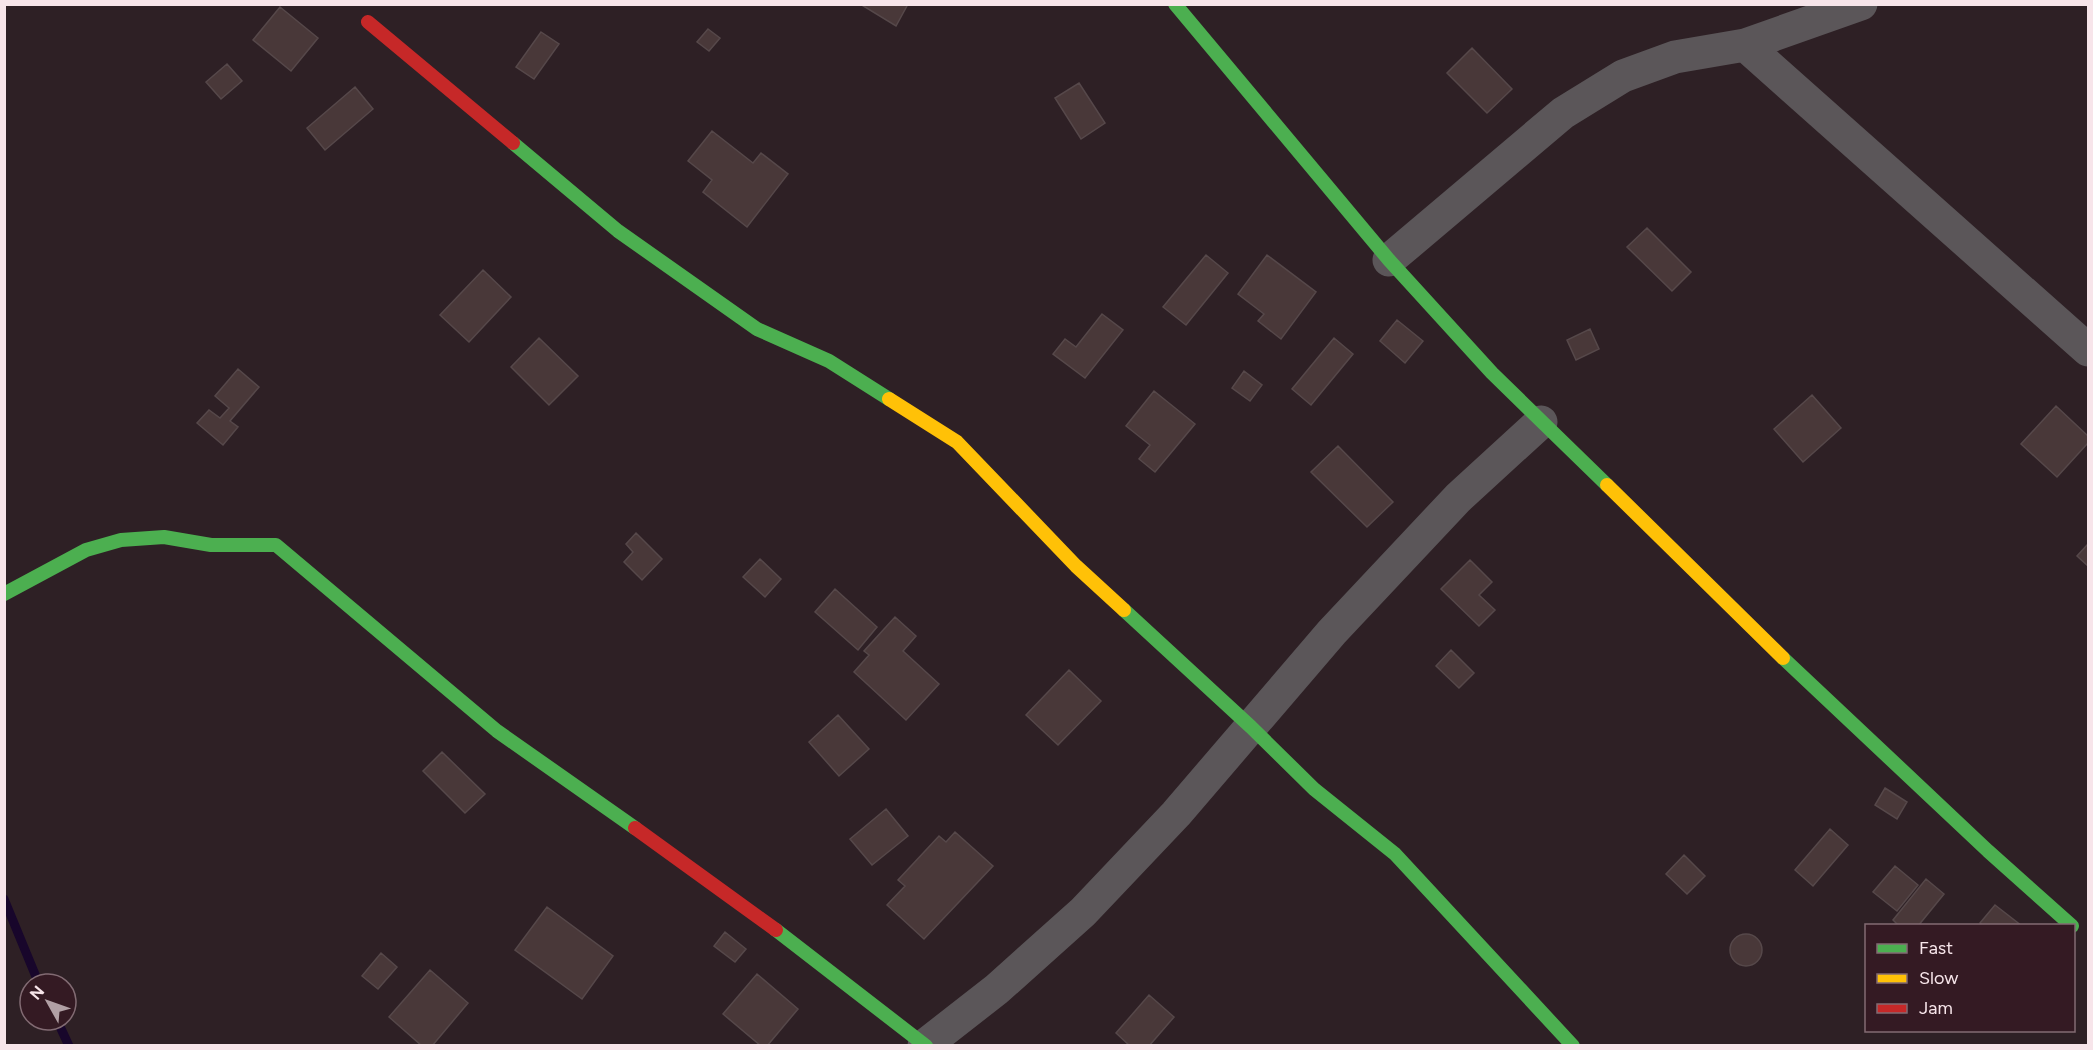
<svg xmlns="http://www.w3.org/2000/svg" width="2093" height="1050" viewBox="0 0 2093 1050" font-family="Figtree,sans-serif">
  <rect width="100%" height="100%" fill="#2e2025"/>
  <g fill="none" stroke-linecap="round" stroke-linejoin="round">
    <path stroke="#18062b" stroke-width="9" d="M4 899 39 984
      M57 1020 69 1046"/>
  </g>
  <path fill="#493839" stroke="#56484a" stroke-width="1.5" d="M860 4H908L896 26Z
    M280 7 318 38 291 71 253 40Z
    M708 29 720 38 709 51 697 42Z
    M541 32 559 44 534 79 516 67Z
    M1472 48 1512 89 1487 113 1447 73Z
    M227 64 242 81 221 99 206 82Z
    M1079 83 1105 123 1081 139 1055 98Z
    M355 87 373 109 325 150 307 128Z
    M712 131 753 163 761 153 788 174 747 227 703 192 712 180 688 161Z
    M1647 228 1691 272 1672 291 1627 247Z
    M1206 255 1228 273 1186 325 1163 307Z
    M1267 255 1316 292 1281 339 1258 321 1264 314 1238 294Z
    M483 270 511 297 469 342 440 315Z
    M1102 314 1123 330 1085 378 1053 354 1065 339 1076 347Z
    M1397 320 1423 341 1405 363 1380 341Z
    M1590 329 1599 349 1576 360 1567 340Z
    M539 338 578 376 549 405 511 367Z
    M1334 338 1353 354 1311 405 1292 389Z
    M238 369 259 387 230 421 238 427 223 445 197 423 209 410 220 418 229 408 215 396Z
    M1244 371 1262 385 1250 401 1232 388Z
    M1154 391 1195 424 1155 472 1139 459 1150 445 1126 426Z
    M1812 395 1841 428 1803 462 1774 429Z
    M2056 406 2088 436V443L2057 477 2021 444Z
    M1338 446 1393 502 1367 527 1311 472Z
    M636 533 662 559 642 580 624 562 633 552 626 544Z
    M2088 544V566L2077 556Z
    M760 559 781 579 765 597 743 577Z
    M1470 560 1492 582 1479 595 1495 610 1479 626 1441 589Z
    M835 589 877 627 858 650 815 612Z
    M895 617 916 636 903 651 939 684 906 720 854 672 869 655 864 651Z
    M1451 650 1474 673 1459 688 1436 666Z
    M1069 670 1101 701 1058 745 1026 715Z
    M838 715 869 749 839 776 809 742Z
    M442 752 485 794 465 813 423 771Z
    M1885 788 1907 802 1897 819 1875 805Z
    M886 809 908 836 872 865 850 839Z
    M1830 829 1848 845 1813 886 1795 870Z
    M955 832 993 866 924 939 887 905 905 886 898 880 939 836 946 842Z
    M1684 855 1705 876 1687 894 1666 874Z
    M1895 866 1918 885 1897 911 1873 892Z
    M1926 879 1944 894 1918 926H1899L1893 920Z
    M1995 905 2022 926H1983L1980 923Z
    M547 907 613 956 582 999 515 950Z
    M725 932 746 949 735 962 714 946Z
    M1730 950a16 16 0 1 1 32 0a16 16 0 1 1-32 0Z
    M381 953 397 967 378 989 362 976Z
    M430 970 468 1003 432 1046H422L389 1017Z
    M757 974 798 1009 767 1046H761L723 1014Z
    M1149 995 1174 1017 1149 1046H1130L1116 1033Z"/>
  <g fill="none" stroke-linecap="round" stroke-linejoin="round">
    <path stroke="#5b5659" stroke-width="33" d="M1745 45 2088 350
      M1389 260 1563 113 1623 76 1675 57 1745 45 1861 4
      M924 1046 997 989 1083 912 1176 814 1332 632 1458 498 1541 422"/>
    <path stroke="#4caf50" stroke-width="14" d="M1175 4 1389 260 1492 373 1607 485
      M513 143 618 231 757 329 829 361 889 399
      M4 594 86 550 121 540 164 537 211 545H276L497 731 635 828
      M1124 610 1251 727 1314 789 1395 854 1573 1046
      M1783 658 1988 851 2072 926
      M776 930 926 1046"/>
    <path stroke="#ffc107" stroke-width="14" d="M889 399 957 442 1076 566 1124 610
      M1607 485 1783 658"/>
    <path stroke="#c62828" stroke-width="14" d="M368 22 513 143
      M635 828 776 930"/>
  </g>
  <rect width="2093" height="1050" fill="none" stroke="#f7e5ea" stroke-width="12"/>
  <rect x="1865" y="924" width="210" height="108" fill="#341a23" stroke="#826b73" stroke-width="1.5"/>
  <rect x="1877" y="944" width="30" height="9" fill="#4caf50" stroke="#826b73" stroke-width="1.5"/>
  <text x="1919" y="954" font-size="18" fill="#f7e5ea">Fast</text>
  <rect x="1877" y="974" width="30" height="9" fill="#ffc107" stroke="#826b73" stroke-width="1.5"/>
  <text x="1919" y="984" font-size="18" fill="#f7e5ea">Slow</text>
  <rect x="1877" y="1004" width="30" height="9" fill="#c62828" stroke="#826b73" stroke-width="1.5"/>
  <text x="1919" y="1014" font-size="18" fill="#f7e5ea">Jam</text>
  <g transform="translate(48 1002) rotate(310)"><circle r="28" fill="#341a23" stroke="#826b73" stroke-width="1.5"/>
  <path d="M0-4.5L10 22L0 15L-10 22Z" fill="#b1a0a5"/>
  <text y="-9" font-size="16" font-weight="bold" text-anchor="middle" fill="#f7e5ea">N</text>
  </g>
</svg>
